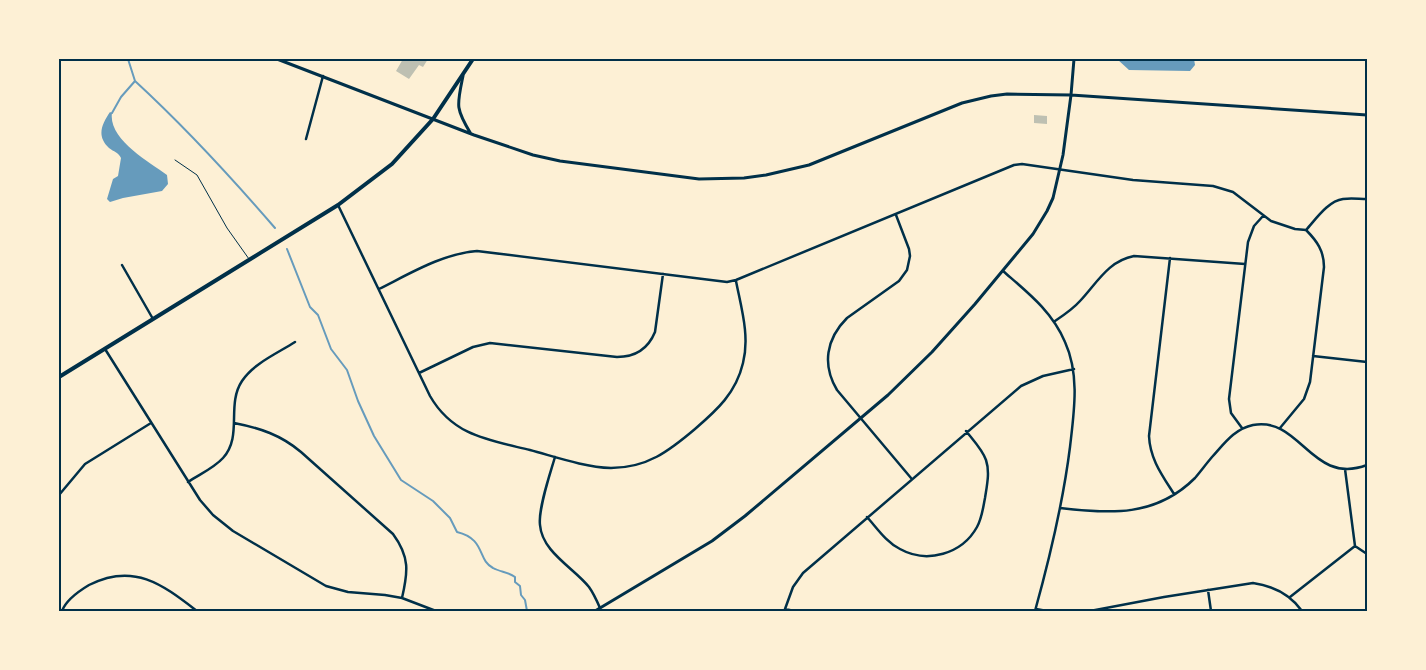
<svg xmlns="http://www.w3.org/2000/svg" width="1426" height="670" viewBox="0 0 1426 670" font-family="Poppins,sans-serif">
  <rect width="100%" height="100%" fill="#fdf0d5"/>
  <path fill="#669bbc" d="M1117 59H1194L1195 65 1190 71 1129 70Z
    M110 112 112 113C108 139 149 162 167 175L168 184 162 191 123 198 110 202 107 199 113 179 118 176 121 158C118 152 114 152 109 148 96 136 102 124 110 112Z"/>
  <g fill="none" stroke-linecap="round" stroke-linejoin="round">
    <path stroke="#669bbc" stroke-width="2" d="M135 81C185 127 231 177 275 228
      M112 113 121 97 135 81 128 59
      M287 249 310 307 318 315 331 349 347 370 358 401 374 436 401 480 433 501 450 518 457 532C486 539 477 560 493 568 500 572 509 572 515 577V582L520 586 521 595 525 600 527 611"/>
  </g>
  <path fill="#bec0b2" d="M403 59H428L423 67 419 65 409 79 396 71Z
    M1034 115 1047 116V124L1034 123Z"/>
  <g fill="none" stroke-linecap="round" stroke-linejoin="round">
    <path stroke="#003049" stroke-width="1" d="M175 160 197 175 227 228 249 259"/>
    <path stroke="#003049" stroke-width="2.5" d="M306 139 323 76
      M338 205 430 396C453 436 489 440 530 450 556 457 584 467 611 468 647 468 669 451 695 429 717 410 736 393 743 363 750 336 741 307 736 281
      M896 215 909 249 910 256 907 270 899 281 847 318C826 339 822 365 837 390L911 478
      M1306 230C1316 219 1328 201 1343 199 1351 198 1359 199 1367 199
      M1170 258 1149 436C1150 459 1162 475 1174 494
      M122 265 153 319
      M1003 271C1027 292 1052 311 1065 342 1080 375 1074 412 1070 447 1063 503 1050 557 1035 611
      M379 289C411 273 442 254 477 251L727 282 736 280 1014 165 1022 164 1133 180 1213 186 1233 192 1271 221 1295 229 1306 230C1317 241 1324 251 1324 267L1310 382 1304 399 1280 428
      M1055 321C1064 315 1073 309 1080 301 1097 283 1108 261 1134 256L1245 264
      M105 349 200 500 213 515 233 531 326 586 348 592 385 595 402 598 436 611
      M1313 356 1367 362
      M419 373 473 347 490 343 617 357C636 357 648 349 655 332L663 274
      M234 423C260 428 281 435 301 452L393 534C410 557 408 572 402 598
      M1242 428 1231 413 1229 399 1248 242 1254 226 1263 216
      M555 457C550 474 538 509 540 525 542 552 574 568 589 587 594 594 597 601 600 608
      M188 482C200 474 214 468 223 458 243 436 226 405 242 381 254 363 278 353 295 342
      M59 495 85 464 151 423
      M1060 508C1110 514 1156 517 1195 478 1201 471 1206 464 1212 457 1224 444 1234 429 1253 425 1301 416 1311 486 1367 465
      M867 517C877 528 886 542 900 549 927 564 962 554 977 527 982 518 983 508 985 498 987 485 990 472 986 460 982 449 973 440 966 431
      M1355 546 1367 554
      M1208 590 1211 611
      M1290 597 1355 546 1345 469
      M1036 609 1047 611
      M62 611C66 600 79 591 89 585 134 562 163 585 197 611
      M794 611 785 609 793 587 803 573 1021 386 1043 376 1074 369
      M1090 611 1164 597 1253 583C1274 586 1290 594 1302 611"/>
    <path stroke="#003049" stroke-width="3" d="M277 59 474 135 533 155 560 161 699 179 744 178 766 175 809 165 962 103 991 96 1007 94 1071 95 1367 115
      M463 76C457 105 455 108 471 134
      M595 611 712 541 745 516 888 395 932 352 975 304 1033 234 1047 211 1053 198 1063 155 1071 95 1074 59"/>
    <path stroke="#003049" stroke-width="4" d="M59 377 338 205 392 164 433 119 473 59"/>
  </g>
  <rect width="1426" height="670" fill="none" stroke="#fdf0d5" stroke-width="120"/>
  <rect x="60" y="60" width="1306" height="550" fill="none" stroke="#003049" stroke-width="2"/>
</svg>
